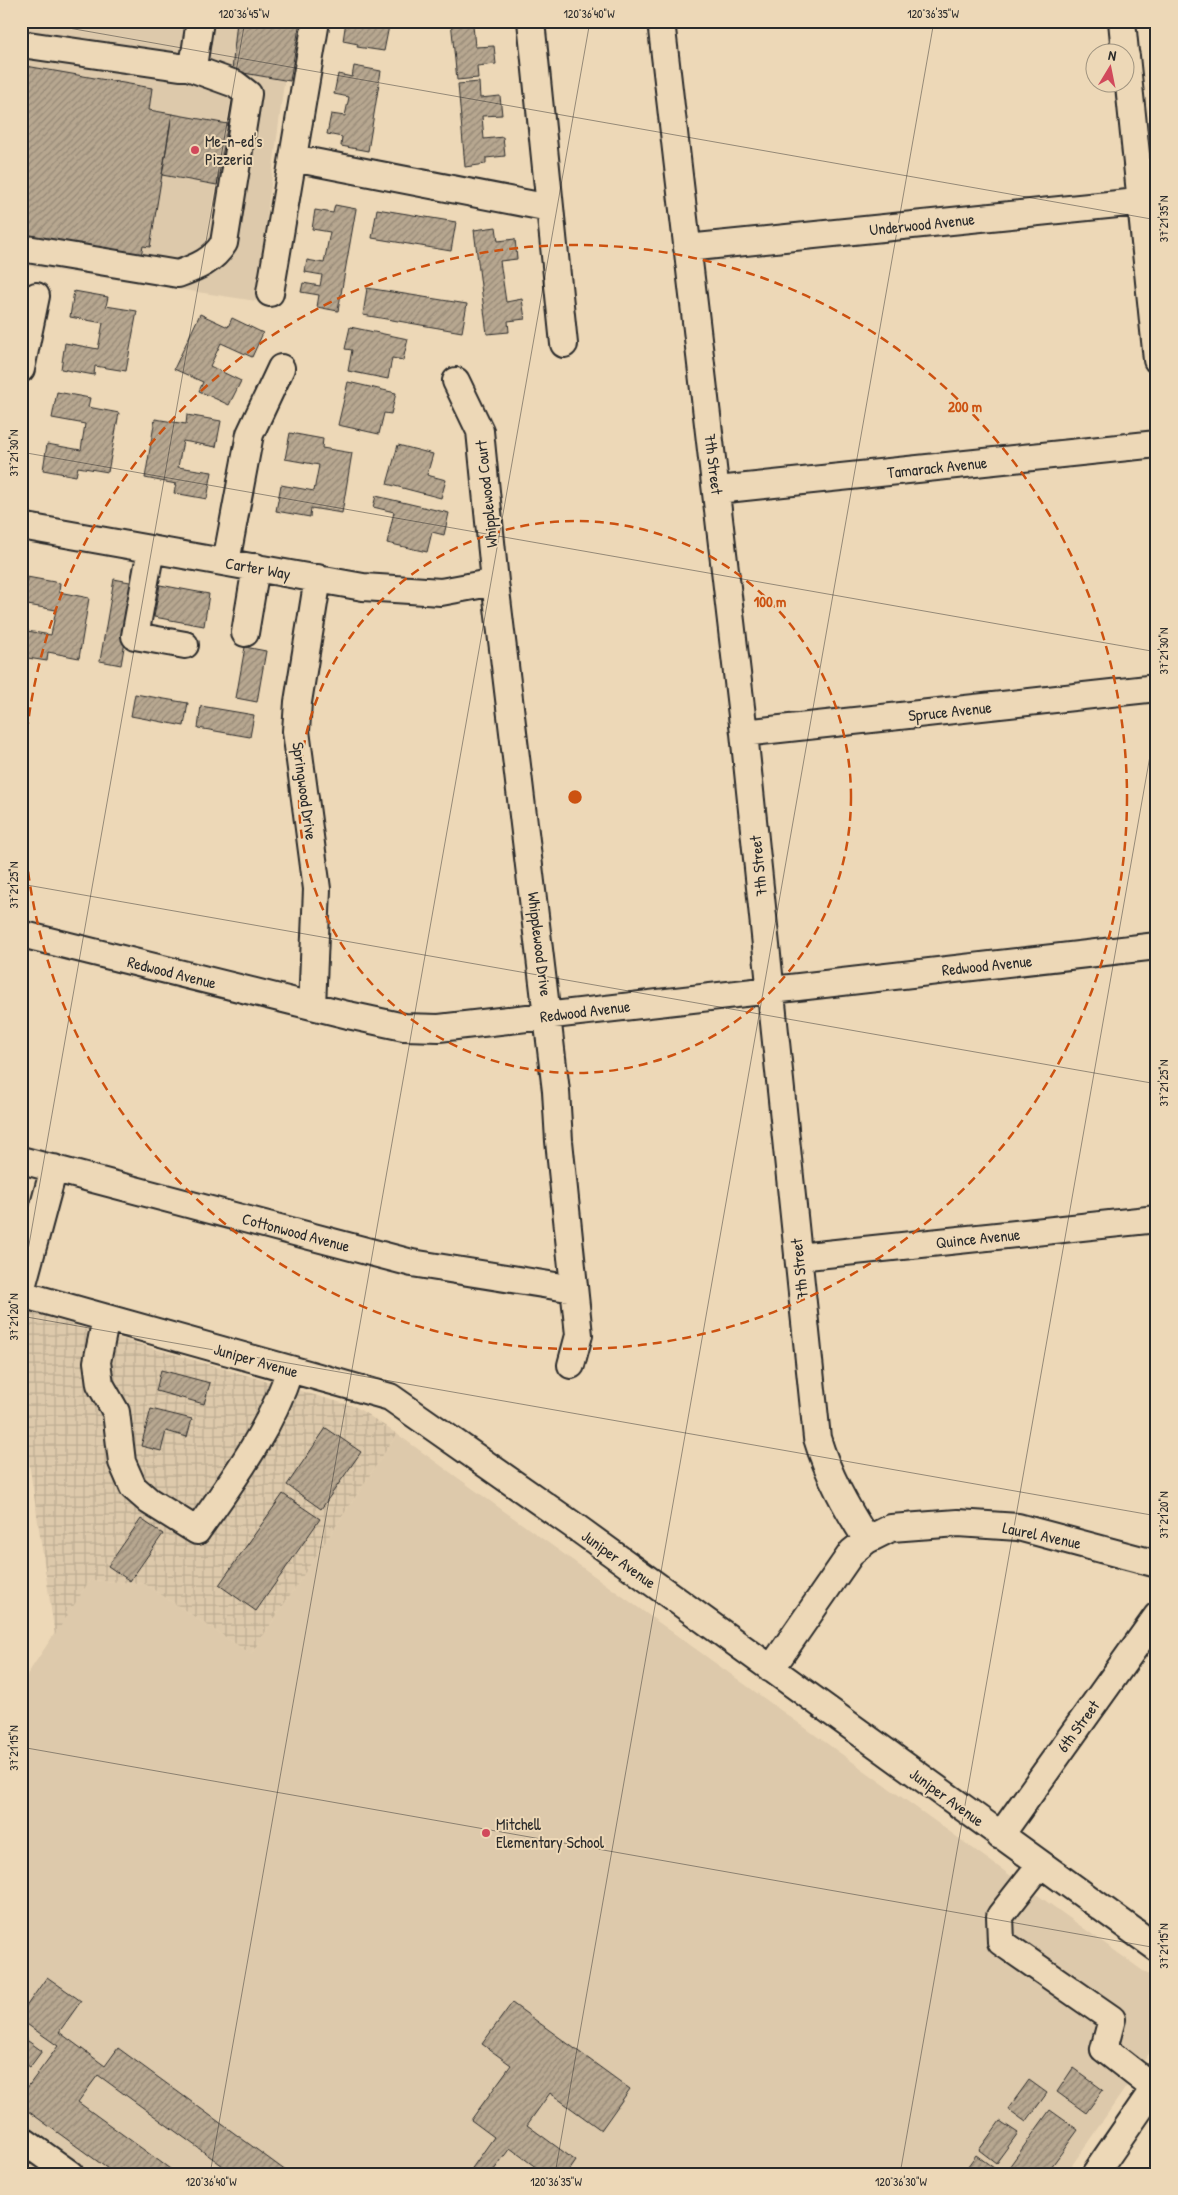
<svg xmlns="http://www.w3.org/2000/svg" width="1178" height="2195" viewBox="0 0 1178 2195" font-family="'Patrick Hand',sans-serif">
  <defs>
    <pattern id="industrial-grid" width="8" height="8" patternUnits="userSpaceOnUse" patternTransform="scale(1.25)"><rect width="8" height="8" fill="#ddc9ab"/><path d="M0 4h8M4 0v8" fill="none" stroke="#bead93"/></pattern>
    <pattern id="building-hatch" width="6" height="6" patternUnits="userSpaceOnUse" patternTransform="scale(1.25)"><rect width="6" height="6" fill="#b7a790"/><path d="M-1 1l2-2M0 6l6-6M5 7l2-2" fill="none" stroke="#958876"/></pattern>
  </defs>
  <rect width="100%" height="100%" fill="#edd8b7"/>
  <filter id="ink" filterUnits="userSpaceOnUse"><feTurbulence type="fractalNoise" baseFrequency=".02" numOctaves="2"/><feDisplacementMap in="SourceGraphic" scale="10" xChannelSelector="R" yChannelSelector="G"/><feConvolveMatrix kernelMatrix="1 2 1 2 8 2 1 2 1" color-interpolation-filters="sRGB"/></filter>
  <g filter="url(#ink)">
    <path fill="#ddc9ab" d="M21 21H292L256 301 21 265Z
      M397 1434 1157 1981V2042L1066 2174H38L21 2161V1684L90 1580 145 1584 251 1654Z"/>
    <path fill="url(#industrial-grid)" d="M21 1310 356 1407 397 1434 251 1654 145 1584 90 1580 55 1635 21 1409Z"/>
    <path fill="url(#building-hatch)" stroke="#2b2b2b" d="M237 21H300L290 81 232 71Z
      M346 21 361 23V21H390L384 51 357 47 358 44 343 41Z
      M451 21H492L473 25 475 47 494 46 496 64 477 66 478 78 457 80Z
      M26 66 152 88 149 110 172 114 150 247 143 246 140 261 21 241V85Z
      M354 66 381 71 368 151 341 146 342 137 327 134 331 114 345 116 349 97 334 94 338 74 352 77Z
      M479 82 480 98 500 96 502 115 482 116 484 139 503 137 505 156 486 158V164L465 167 458 84Z
      M172 114 228 124 217 185 162 175Z
      M335 205 356 209 338 311 317 307 319 295 301 292 303 283 320 286 322 275 305 272 307 260 324 263 330 232 312 229 315 210 333 213Z
      M377 209 456 222 451 251 372 238Z
      M496 227 498 241 515 239 517 259 500 261 506 302 522 299 525 319 508 321 509 332 487 334 474 230Z
      M367 288 467 304 462 332 363 315Z
      M74 291 108 297 106 306 137 311 126 371 95 366 94 375 61 369 65 343 98 349 103 323 70 317Z
      M200 314 228 327 232 318 263 333 252 357 221 343 210 366 241 381 229 405 199 391 203 382 174 369Z
      M350 327 408 339 403 360 392 358 388 379 348 371 352 350 345 349Z
      M348 382 396 393 391 414 384 413 379 434 338 425Z
      M57 392 90 398 88 407 119 413 108 472 78 467 76 476 43 470 47 444 81 450 85 424 52 418Z
      M187 415 221 421 216 447 183 441 178 467 212 472 207 499 174 493 176 484 145 478 155 419 186 424Z
      M290 433 323 439 322 448 352 453 342 513 311 508 310 517 276 511 281 485 314 491 319 465 285 459Z
      M398 445 433 454 427 475 446 480 441 498 387 484Z
      M376 496 449 513 444 535 432 532 427 552 387 543 394 512 373 507Z
      M27 577 60 583 59 592 89 598 79 658 48 652 47 661 21 657V630L51 635 56 610 22 604Z
      M114 579 135 583 121 665 100 661Z
      M160 585 209 594 204 626 154 617Z
      M245 647 266 651 257 702 236 698Z
      M135 694 188 703 184 726 131 716Z
      M201 706 254 715 250 737 198 728Z
      M161 1370 210 1383 204 1404 156 1391Z
      M151 1409 192 1419 187 1437 166 1431 161 1451 141 1446Z
      M326 1428 361 1452 321 1509 287 1485Z
      M283 1494 320 1519 256 1611 219 1585Z
      M141 1519 163 1534 130 1581 108 1566Z
      M47 1977 81 2001 59 2032 105 2066 118 2048 290 2174H234L98 2075 78 2102 177 2174H115L21 2106V2096L58 2046 21 2020V2005L25 2008Z
      M512 2003 630 2089 601 2130 550 2093 527 2125 576 2161 567 2174H545L510 2148 491 2174H468L494 2137 471 2120 511 2065 482 2044Z
      M21 2036 42 2051 30 2067 21 2061Z
      M1073 2068 1103 2090 1086 2113 1057 2092Z
      M1029 2080 1047 2093 1026 2122 1008 2109Z
      M1050 2110 1078 2130 1046 2174H1004Z
      M1000 2121 1018 2133 996 2163 979 2150Z
      M976 2155 998 2171 996 2174H962Z"/>
    <g fill="none" stroke-linecap="round" stroke-linejoin="round">
      <g stroke="#2b2b2b" stroke-width="30">
        <path id="minor" d="M531 21 564 344
          M661 21 744 733 817 1438C828 1475 846 1507 867 1540
          M1122 21 1125 52
          M21 44 180 67H188L194 60 200 21
          M1126 56 1157 360
          M293 158 550 208
          M21 248 178 274C197 267 213 261 224 243L248 94 235 84 188 67
          M687 248 1157 200
          M270 293 316 21
          M21 369 36 296
          M456 381 480 431 495 582 556 1091 559 1141 579 1335 571 1365
          M717 490 1157 444
          M21 526 363 587 441 592 495 582
          M151 549 135 636 185 645
          M226 562 250 434 281 368
          M245 633 256 567
          M744 733 1157 688
          M21 934 348 1015 404 1027 439 1028 1157 946
          M312 1006 317 889 296 731 298 702 318 578
          M21 1160 412 1263 574 1289
          M798 1257 1157 1219
          M21 1291 54 1168
          M21 1294 390 1397 573 1525 1157 1948
          M106 1318 97 1362 100 1384 116 1412 122 1462 133 1487 149 1501 197 1531C233 1480 271 1429 290 1369
          M771 1669 852 1552 867 1540 891 1528 958 1523 1018 1527 1157 1564
          M1000 1836 1157 1616
          M1040 1865 1000 1916 1001 1942 1112 2019 1104 2049 1154 2088
          M21 2139 70 2174
          M1095 2174 1157 2084"/>
      </g>
      <use href="#minor" stroke="#edd8b7" stroke-width="26"/>
    </g>
  </g>
  <path fill="none" stroke="#2b2b2b" stroke-width="1" stroke-opacity="0.45" d="M29 21 1157 220M21 452 1157 652M21 884 1157 1084M21 1290 245 21M21 1316 1157 1516M21 1747 1157 1948M210 2174 590 21M555 2174 934 21M900 2174 1157 716"/>
  <g fill="none" stroke="#cc5211" stroke-width="2.5" stroke-dasharray="9 6">
    <circle cx="575" cy="797" r="276"/>
    <circle cx="575" cy="797" r="552"/>
  </g>
  <g fill="#d1495b" stroke="#edd8b7" stroke-width="2">
    <circle cx="195" cy="150" r="5"/>
    <circle cx="486" cy="1833" r="5"/>
  </g>
  <g text-anchor="middle" stroke-width="4" stroke-linejoin="round" paint-order="stroke">
    <g font-size="16" fill="#2b2b2b" stroke="#edd8b7" text-anchor="start">
      <text x="205" y="147">Me-n-ed's<tspan x="205" dy="18">Pizzeria</tspan></text>
      <text x="496" y="1830">Mitchell<tspan x="496" dy="18">Elementary School</tspan></text>
    </g>
    <g font-size="16" fill="#2b2b2b" stroke="#edd8b7">
      <text transform="translate(922 224) rotate(-6)" y="6">Underwood Avenue</text>
      <text transform="translate(714 464) rotate(83)" y="6">7th Street</text>
      <text transform="translate(937 467) rotate(-6)" y="6">Tamarack Avenue</text>
      <text transform="translate(486 494) rotate(-96)" y="6">Whipplewood Court</text>
      <text transform="translate(258 568) rotate(10)" y="6">Carter Way</text>
      <text transform="translate(950 711) rotate(-6)" y="6">Spruce Avenue</text>
      <text transform="translate(305 791) rotate(82)" y="6">Springwood Drive</text>
      <text transform="translate(758 866) rotate(-96)" y="6">7th Street</text>
      <text transform="translate(540 944) rotate(83)" y="6">Whipplewood Drive</text>
      <text transform="translate(987 965) rotate(-6)" y="6">Redwood Avenue</text>
      <text transform="translate(172 972) rotate(14)" y="6">Redwood Avenue</text>
      <text transform="translate(585 1011) rotate(-7)" y="6">Redwood Avenue</text>
      <text transform="translate(296 1232) rotate(15)" y="6">Cottonwood Avenue</text>
      <text transform="translate(978 1238) rotate(-6)" y="6">Quince Avenue</text>
      <text transform="translate(799 1269) rotate(-96)" y="6">7th Street</text>
      <text transform="translate(256 1360) rotate(16)" y="6">Juniper Avenue</text>
      <text transform="translate(1042 1535) rotate(12)" y="6">Laurel Avenue</text>
      <text transform="translate(619 1559) rotate(36)" y="6">Juniper Avenue</text>
      <text transform="translate(1078 1726) rotate(-54)" y="6">6th Street</text>
      <text transform="translate(947 1797) rotate(36)" y="6">Juniper Avenue</text>
    </g>
  </g>
  <circle cx="575" cy="797" r="8" fill="#cc5211" stroke="#edd8b7" stroke-width="2.5"/>
  <g font-size="15" text-anchor="middle" font-weight="bold" fill="#cc5211" stroke="#edd8b7" stroke-width="4" stroke-linejoin="round" paint-order="stroke">
    <text x="965" y="412">200 m</text>
    <text x="770" y="607">100 m</text>
  </g>
  <rect width="1178" height="2195" fill="none" stroke="#edd8b7" stroke-width="55"/>
  <g transform="translate(1110 68) rotate(10)"><circle r="24" fill="#edd8b7" stroke="#9f937f"/>
  <path d="M0-4L9 19L0 12L-9 19Z" fill="#d1495b"/>
  <text y="-8" font-size="14" font-weight="bold" text-anchor="middle" fill="#2b2b2b">N</text>
  </g>
  <rect x="28" y="28" width="1122" height="2140" fill="none" stroke="#2b2b2b" stroke-width="2"/>
  <g font-size="12" text-anchor="middle" fill="#2b2b2b">
    <text x="244" y="18">120°36'45"W</text>
    <text x="589" y="18">120°36'40"W</text>
    <text x="933" y="18">120°36'35"W</text>
    <text transform="translate(1164 219) rotate(-90)" y="4">37°21'35"N</text>
    <text transform="translate(14 453) rotate(-90)" y="4">37°21'30"N</text>
    <text transform="translate(1164 651) rotate(-90)" y="4">37°21'30"N</text>
    <text transform="translate(14 885) rotate(-90)" y="4">37°21'25"N</text>
    <text transform="translate(1164 1083) rotate(-90)" y="4">37°21'25"N</text>
    <text transform="translate(14 1317) rotate(-90)" y="4">37°21'20"N</text>
    <text transform="translate(1164 1515) rotate(-90)" y="4">37°21'20"N</text>
    <text transform="translate(14 1748) rotate(-90)" y="4">37°21'15"N</text>
    <text transform="translate(1164 1946) rotate(-90)" y="4">37°21'15"N</text>
    <text x="211" y="2186">120°36'40"W</text>
    <text x="556" y="2186">120°36'35"W</text>
    <text x="901" y="2186">120°36'30"W</text>
  </g>
</svg>
